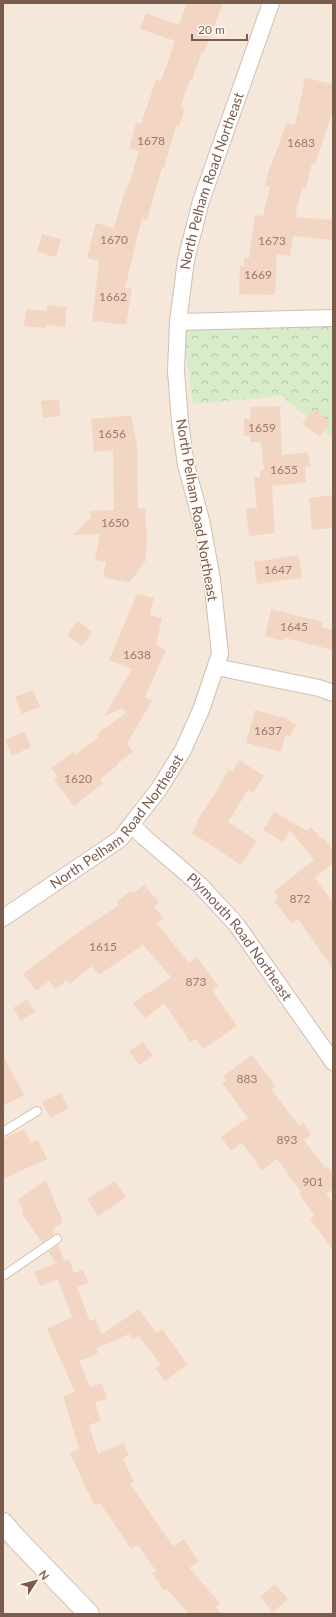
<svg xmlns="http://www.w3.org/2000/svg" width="336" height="1617" viewBox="0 0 336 1617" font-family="Lato,sans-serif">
  <defs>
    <pattern id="forest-crowns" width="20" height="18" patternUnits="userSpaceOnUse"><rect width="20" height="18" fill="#d8ecc9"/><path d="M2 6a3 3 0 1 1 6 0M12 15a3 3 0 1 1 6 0" fill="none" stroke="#b4c2a5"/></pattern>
  </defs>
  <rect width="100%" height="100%" fill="#fdf6ec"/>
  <path fill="#f5e8da" d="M3 3H333V324L193 404 282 396 333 439V1614H3Z"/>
  <path fill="url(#forest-crowns)" d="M333 324V439L282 396 193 404 182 325Z"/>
  <path fill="#f3d5c3" d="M187 3H223L204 53 202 52 192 80H190L180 108 185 109 179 126 176 125 164 168H162L147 220 142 218 125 288 132 289 126 325 92 321 99 261 87 258 96 223 114 228 126 187H128L139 151 129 148 136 123 141 124 156 80 161 81 175 41 140 29 146 13 179 25Z
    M305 78 333 84V111L315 164 312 163 306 188 302 187 295 217 333 220V240L293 236 290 256 277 254 275 295 239 294 240 266H244V258H249L255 215 263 216 270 187 265 186 269 169H270L286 123 295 125Z
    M42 234 61 239 56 257 37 252Z
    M47 305 67 307 65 327 47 325 46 328 24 326 26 309 47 311Z
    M59 399 60 416 43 418 41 401Z
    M280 406 282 455 308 452 310 466 305 467 306 482 272 486 275 533 249 536 246 509 257 508 254 477H260V471L264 470 261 442H250V436H244V419H251L250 407Z
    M314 409 331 422 320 437 302 424Z
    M131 415 137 445 138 509 145 508 147 537 146 560 129 583 103 577 106 562 95 560 100 534 73 535 91 517 90 511 114 510 113 450 94 452 91 419Z
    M333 495V528L312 530 309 498Z
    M299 555 302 578 257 584 254 562Z
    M137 594 154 598 150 615 162 618 156 645 166 650 145 697 152 701 127 743 133 752 116 765 117 766 100 779 103 783 74 806 54 780 58 777 51 768 73 752 75 755 99 737 97 734 126 713 123 708 104 716 132 669 109 660Z
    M271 609 323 622 322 627 333 630V650L285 638 284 641 265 636Z
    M78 621 92 632 82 646 67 635Z
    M33 690 40 707 22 714 15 697Z
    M255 710 289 719V721L297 724 289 737 285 736 281 752 246 743Z
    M24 732 31 747 12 756 5 740Z
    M239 760 264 776 253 793 248 790 228 822 257 841 241 865 192 833 198 823 196 822 216 792 229 769 232 772Z
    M274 812 307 831 311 827 322 839 324 838 333 850V863L315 878 333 903V969L298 919 292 924 274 901 278 898 274 891 314 860 290 830 283 842 263 830Z
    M144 885 159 902 154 907 164 918 157 924 189 963 197 957 218 986 212 990 237 1026 203 1049 196 1039 190 1042 164 1003 146 1018 133 1004 147 992 148 993 171 977 143 945 99 975 92 966 70 984 67 980 55 989 49 981 36 991 23 974 70 938 119 905 117 902 130 891 133 894Z
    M27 999 35 1012 21 1021 13 1008Z
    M143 1042 153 1056 139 1065 129 1051Z
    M3 1055 24 1095 3 1106Z
    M252 1055 275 1086 271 1089 299 1126 303 1123 311 1135 304 1140 325 1168 327 1166 333 1175V1189L326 1194 333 1203V1250L310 1219 314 1215 299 1194 301 1192 277 1159 262 1170 242 1143 231 1151 221 1137 248 1118 222 1083 226 1081 223 1076Z
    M61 1093 68 1109 50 1118 42 1102Z
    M24 1129 31 1143 38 1140 47 1159 3 1179V1139Z
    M46 1180 63 1222 52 1229 55 1234 42 1243 21 1212 24 1211 17 1200Z
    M115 1181 126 1197 98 1216 87 1199Z
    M58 1245 64 1260 69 1259 74 1273 83 1270 88 1283 77 1287 90 1321 95 1319 102 1334 139 1309 156 1333 162 1329 187 1364 165 1381 155 1368 161 1365 139 1336 133 1340 129 1334 96 1348 98 1353 79 1361 90 1387 102 1383 107 1399 95 1402 101 1421 89 1425 98 1454 123 1443 129 1455 123 1458 134 1482 130 1484 173 1546 184 1539 199 1562 189 1568 220 1603 216 1607 222 1614H189L167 1589 164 1591 152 1573 156 1571 138 1545 131 1549 100 1503 94 1505 70 1453 79 1449 63 1396 75 1392 47 1329 72 1317 58 1280 40 1286 34 1272 56 1263 48 1252Z
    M275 1584 288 1599 273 1612 260 1597Z"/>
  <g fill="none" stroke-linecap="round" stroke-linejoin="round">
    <g stroke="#d1beb0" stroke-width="10">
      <path id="service" d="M3 1132 37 1111
        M3 1276 57 1239"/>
    </g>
    <g stroke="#d1beb0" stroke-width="18">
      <g id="minor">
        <path d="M178 322 333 318"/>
        <path d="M216 667 319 688 333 693"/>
        <path id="s1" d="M132 825 144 837 200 885 236 924 333 1062"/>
        <path id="s2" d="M3 918 120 839 159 789 183 750 201 710 220 654 212 579 201 520 186 465 180 422 176 371 178 322 186 260 201 201 271 3"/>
      </g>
    </g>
    <g stroke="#d1beb0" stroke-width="22">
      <path id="tertiary" d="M3 1523 15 1537 89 1614"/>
    </g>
    <use href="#service" stroke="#fff" stroke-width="8"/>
    <use href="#minor" stroke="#fff" stroke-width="16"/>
    <use href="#tertiary" stroke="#fff" stroke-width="20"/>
  </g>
  <g text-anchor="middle" stroke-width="3" stroke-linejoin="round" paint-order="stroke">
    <g font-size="12" fill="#987a6a">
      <text x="151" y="145">1678</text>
      <text x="301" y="147">1683</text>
      <text x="114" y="244">1670</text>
      <text x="272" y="245">1673</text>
      <text x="258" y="279">1669</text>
      <text x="113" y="301">1662</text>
      <text x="262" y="432">1659</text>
      <text x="112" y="438">1656</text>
      <text x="284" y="474">1655</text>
      <text x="115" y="527">1650</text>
      <text x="278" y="574">1647</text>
      <text x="294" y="631">1645</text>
      <text x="137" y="659">1638</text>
      <text x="268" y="735">1637</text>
      <text x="78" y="783">1620</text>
      <text x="300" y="903">872</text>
      <text x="103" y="951">1615</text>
      <text x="196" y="986">873</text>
      <text x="247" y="1083">883</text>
      <text x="287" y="1144">893</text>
      <text x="313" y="1186">901</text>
    </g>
    <g font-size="14" fill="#7a5c4d" stroke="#fffaf3">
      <text dy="5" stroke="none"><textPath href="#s2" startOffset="835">North Pelham Road Northeast</textPath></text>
      <text transform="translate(197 510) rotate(80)" y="5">North Pelham Road Northeast</text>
      <text dy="5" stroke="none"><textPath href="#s2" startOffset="151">North Pelham Road Northeast</textPath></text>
      <text dy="5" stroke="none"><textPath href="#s1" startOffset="156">Plymouth Road Northeast</textPath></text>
    </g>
  </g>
  <rect width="336" height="1617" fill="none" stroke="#7a5c4d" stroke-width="8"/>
  <g transform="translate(36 1581) rotate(54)" stroke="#fffaf3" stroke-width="3" paint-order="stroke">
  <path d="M0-3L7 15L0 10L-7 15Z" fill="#7a5c4d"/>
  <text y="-6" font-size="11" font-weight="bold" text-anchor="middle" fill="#7a5c4d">N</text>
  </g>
  <path d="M192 34v6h55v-6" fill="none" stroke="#7a5c4d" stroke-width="2"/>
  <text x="198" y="34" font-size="12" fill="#7a5c4d" stroke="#fffaf3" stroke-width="3" paint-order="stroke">20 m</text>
</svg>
